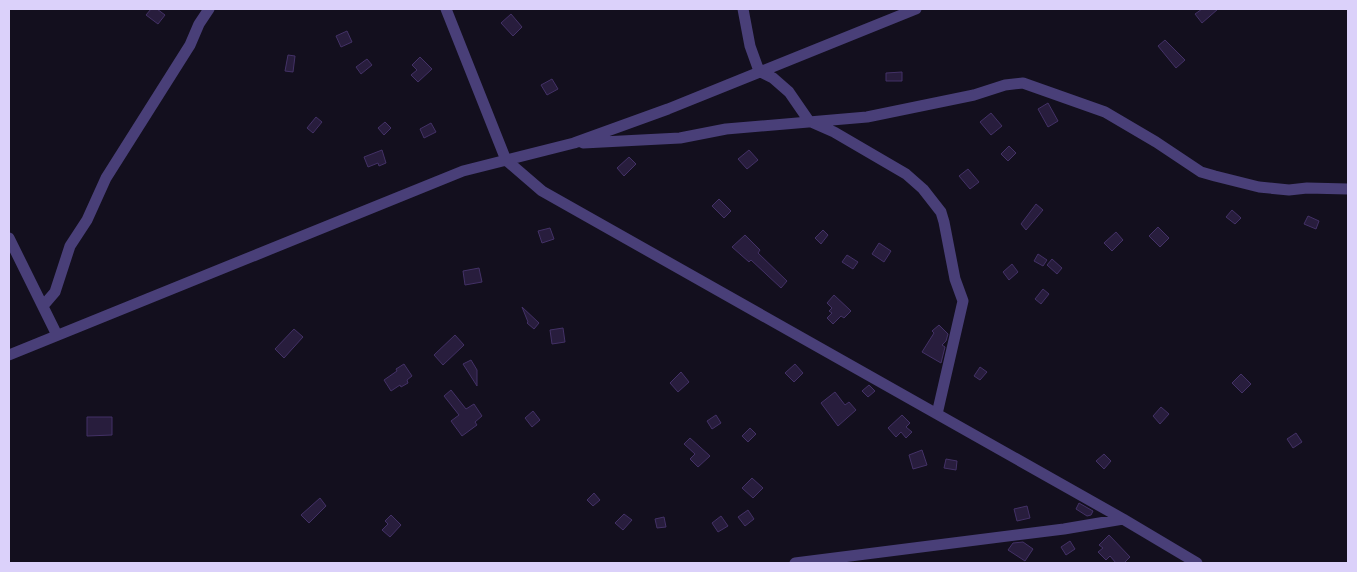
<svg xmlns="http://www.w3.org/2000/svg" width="1357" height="572" viewBox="0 0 1357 572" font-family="Manrope,sans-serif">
  <rect width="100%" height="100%" fill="#130f1e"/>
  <path fill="#281d3d" stroke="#433166" d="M151 9H157L165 15 158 24 146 15Z
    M1202 9H1218L1202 23 1195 14Z
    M511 14 522 27 513 36 501 23Z
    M347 31 352 42 341 47 336 36Z
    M1165 40 1185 60 1176 68 1158 46Z
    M288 55 295 56 293 72 285 71Z
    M420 57 432 69 418 82 411 75 417 70 412 65Z
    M367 59 372 65 361 74 356 67Z
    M902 72V81H886V73Z
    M552 79 558 89 547 95 541 85Z
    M1048 103 1058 121 1048 127 1038 109Z
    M991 113 1002 126 991 135 980 122Z
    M316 117 322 122 313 133 307 128Z
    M385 122 391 128 384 135 378 128Z
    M431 123 436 132 424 138 420 129Z
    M1009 146 1016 153 1008 161 1001 154Z
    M382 150 386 163 379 166 378 163 368 167 364 157Z
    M749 150 758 160 747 169 738 159Z
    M629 157 636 164 624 176 617 168Z
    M968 169 979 182 970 189 959 176Z
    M719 199 731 211 724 218 712 206Z
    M1036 204 1043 210 1026 230 1021 224Z
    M1232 210 1241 218 1235 224 1226 217Z
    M1308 216 1319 221 1316 229 1304 224Z
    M1158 227 1169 238 1160 247 1149 236Z
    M550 228 554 239 542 243 538 231Z
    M823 230 828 235 821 244 815 238Z
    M1116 232 1123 240 1112 251 1104 243Z
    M745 235 760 250 758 253 787 281 781 288 751 260 749 262 732 247Z
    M879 243 891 251 884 262 872 254Z
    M1038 254 1047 260 1043 266 1034 261Z
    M847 255 858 262 853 269 842 262Z
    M1052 259 1062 268 1057 274 1047 265Z
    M1012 264 1018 272 1009 280 1003 272Z
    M479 268 482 282 465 285 463 271Z
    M1043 289 1049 294 1041 304 1035 299Z
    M834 295 851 311 844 318 841 316 833 324 827 318 832 313 829 311 832 308 827 303Z
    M522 307 539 323 534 329 527 323 528 322Z
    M939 325 948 334 946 341 942 345 945 347 941 363 922 352 934 333 932 331Z
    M563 328 565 342 552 344 550 330Z
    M294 329 303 337 284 358 275 349Z
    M455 335 464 345 443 365 434 355Z
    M471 360 477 370V386L463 364Z
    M404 364 412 376 407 380 408 383 401 387 400 385 391 391 384 380 397 371 396 369Z
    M795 364 803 373 794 382 785 373Z
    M980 367 987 372 980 380 974 376Z
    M681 372 689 382 678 392 670 383Z
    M1241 374 1251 384 1242 393 1232 383Z
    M869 385 875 391 868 397 862 391Z
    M451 390 466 409 474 404 482 416 475 422 477 425 462 436 451 421 459 415 444 396Z
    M835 392 845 405 849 402 856 410 838 426 821 403Z
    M1161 407 1169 414 1160 424 1153 416Z
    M533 411 540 420 532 427 525 418Z
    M716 415 721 423 712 429 707 421Z
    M902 415 910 423 906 427 912 432 906 438 901 432 896 437 888 428Z
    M87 417H112V435L87 436Z
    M750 428 756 434 748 442 742 436Z
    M1296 433 1302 442 1293 448 1287 439Z
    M690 438 710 456 698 467 690 459 695 454 684 444Z
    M922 450 927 465 913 469 909 455Z
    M1104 454 1111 461 1104 469 1096 461Z
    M946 459 957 461 956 470 944 468Z
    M752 478 763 488 753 498 742 488Z
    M594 493 600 500 593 506 587 500Z
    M320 498 326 506 309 523 301 515Z
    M1079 503 1093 511 1091 515 1087 516 1076 509Z
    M1027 506 1030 518 1017 521 1014 509Z
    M748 510 754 519 745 526 738 517Z
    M624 514 632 520 623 530 615 523Z
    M391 515 401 525 390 537 382 530 388 524 385 521Z
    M721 516 728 526 718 532 712 523Z
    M664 517 666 527 657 528 655 519Z
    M1109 535 1130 557 1124 563H1116L1110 556 1106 560 1098 552 1103 548 1099 545Z
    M1070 541 1075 549 1066 555 1061 547Z
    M1023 542 1033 549 1025 561 1008 550 1013 543Z"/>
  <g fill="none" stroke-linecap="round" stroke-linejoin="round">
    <path stroke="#493f78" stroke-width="11" d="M446 9 506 160 542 191 1123 519 1197 563
      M743 9 750 46 759 71 773 78 789 92 809 121 834 132 906 174 923 189 941 212 944 222 955 279 963 301 937 414
      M583 143 680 138 726 129 867 117 974 95 1005 85 1023 83 1105 112 1156 142 1201 172 1215 176 1259 187 1289 190 1307 188 1348 189
      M9 238 57 335
      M43 306 55 292 70 246 87 220 106 178 190 45 199 24 209 9
      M9 355 463 171 574 143 668 109 916 9
      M795 563 1064 529 1123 519"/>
  </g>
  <rect width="1357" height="572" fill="none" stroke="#dbd1fa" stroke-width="20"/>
</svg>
